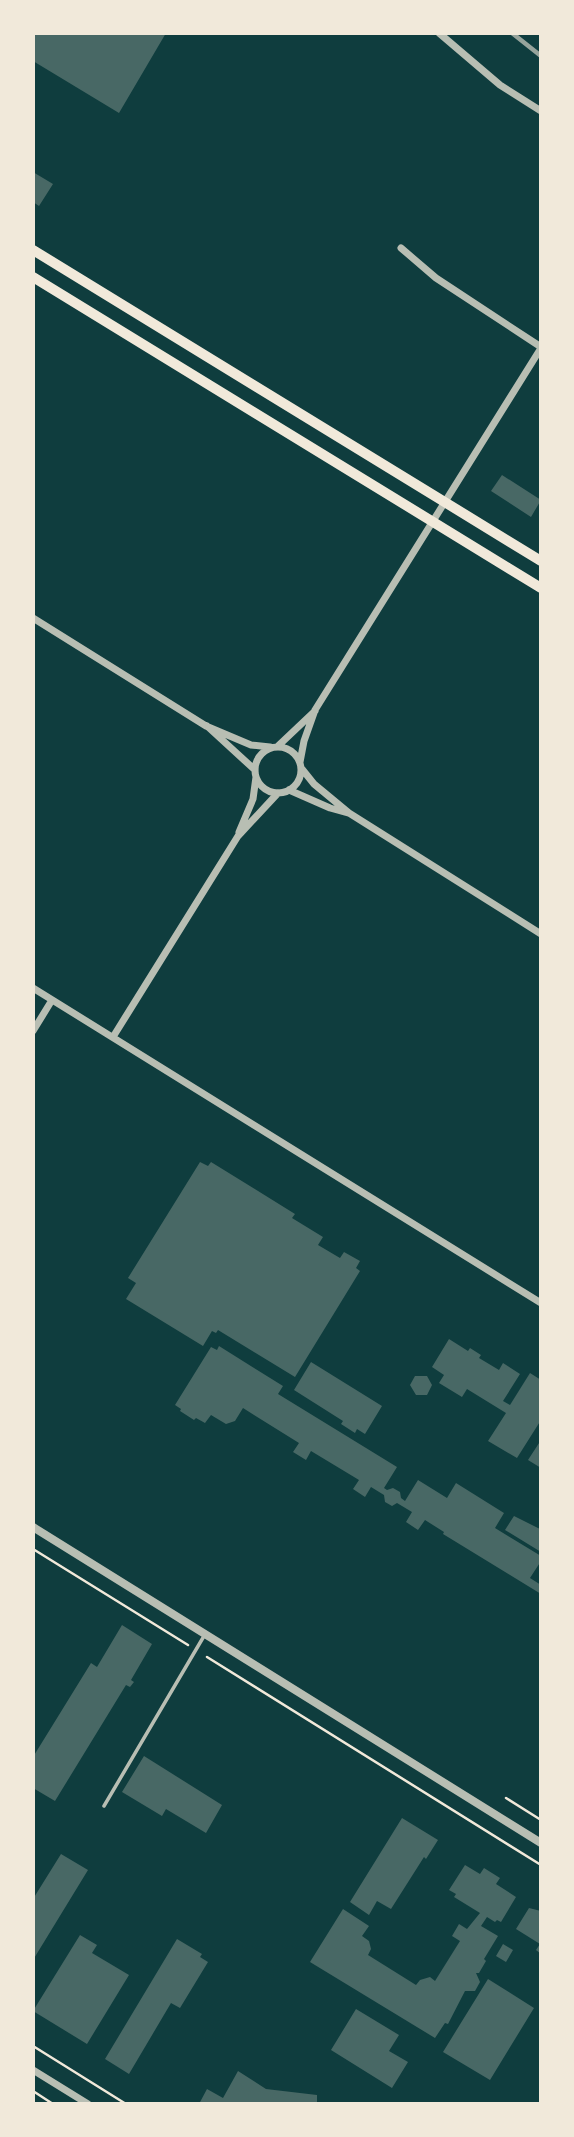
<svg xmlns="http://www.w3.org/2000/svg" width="574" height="2137" viewBox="0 0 574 2137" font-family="'Exo 2',sans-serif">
  <rect width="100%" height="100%" fill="#0f3d3e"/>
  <path fill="#486865" d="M33 33H166L119 113 33 61Z
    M33 172 53 184 39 206 33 202Z
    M502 475 541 500 531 517 491 491Z
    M200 1162 208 1166 211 1162 295 1214 292 1218 323 1237 318 1245 340 1258 344 1252 360 1261 356 1268 360 1271 295 1377 218 1330 216 1333 212 1331 203 1346 126 1299 136 1283 128 1278Z
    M449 1339 468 1351 470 1348 481 1355 479 1358 499 1370 503 1363 520 1374 503 1401 510 1405 530 1373 541 1380V1420L517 1458 488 1441 506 1413 467 1389 462 1397 439 1383 444 1375 432 1367Z
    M219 1346 283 1386 278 1394 397 1467 384 1488 387 1490 393 1488 400 1492 401 1498 405 1501 418 1480 447 1498 456 1483 504 1513 495 1528 541 1556V1561L530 1578 541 1585V1594L443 1534 444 1532 425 1520 418 1530 406 1522 412 1512 397 1503 392 1506 385 1502 384 1495 371 1487 365 1497 353 1489 359 1480 311 1451 306 1460 293 1452 299 1443 243 1408 235 1421 226 1424 211 1415 205 1423 196 1418 194 1420 180 1411 181 1409 175 1405 211 1347 217 1350Z
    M311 1362 382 1406 365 1434 357 1429 355 1433 341 1424 343 1421 294 1390Z
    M415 1376H427L432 1385 427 1395H416L410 1385Z
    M541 1440V1468L528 1460Z
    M514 1516 540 1529 541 1552 505 1530Z
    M122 1625 152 1644 131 1680 134 1682 130 1687 126 1685 55 1801 33 1788V1757L91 1663 97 1667Z
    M144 1756 222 1805 206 1833 166 1809 162 1816 122 1792Z
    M402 1818 438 1840 426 1859 424 1857 391 1909 377 1901 369 1915 350 1902Z
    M61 1854 88 1870 33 1960V1899Z
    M465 1865 480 1874 484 1868 500 1878 496 1884 516 1897 501 1922 497 1920 495 1922 487 1917 481 1926 498 1936 484 1959 486 1961 479 1973H476L480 1982 475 1991H465L448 2024 445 2023 435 2038 310 1962 343 1909 369 1926 362 1936 369 1941 371 1949 368 1955 416 1985 420 1980 430 1977 435 1981 460 1941 452 1936 459 1924 467 1929 480 1913 454 1897 456 1894 449 1890Z
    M529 1908 541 1911V1954L536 1950 540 1944 516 1929Z
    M80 1935 97 1945 92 1953 129 1975 87 2044 33 2011Z
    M177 1939 202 1954 200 1957 208 1962 180 2008 171 2003 129 2074 105 2059Z
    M503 1944 513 1950 506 1962 496 1956Z
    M488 1979 534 2008 490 2080 443 2052Z
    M356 2009 399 2035 389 2051 408 2062 392 2088 331 2050Z
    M238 2071 266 2089 317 2095V2104H199L207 2089 223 2098Z"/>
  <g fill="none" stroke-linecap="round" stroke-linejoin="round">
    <path stroke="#f1e9da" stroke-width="2.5" d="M33 1549 188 1645
      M207 1657 541 1865
      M506 1798 541 1820
      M33 2046 126 2104
      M33 2091 53 2104"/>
    <path stroke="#b8beb3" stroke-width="3.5" d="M104 1806 204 1636"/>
    <path stroke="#b8beb3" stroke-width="7" d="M439 33 500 85 541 111
      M401 248 436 278 541 347
      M33 618 206 726 251 745 270 747
      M207 726 255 770
      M278 746 315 711
      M255 770a23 23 0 1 1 46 0a23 23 0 1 1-46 0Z
      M300 762 304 741 315 710 541 348
      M302 769 314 784 349 813 541 934
      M289 790 330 808 348 813
      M239 832 253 799 256 777
      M33 988 541 1303
      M33 1031 52 1000
      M113 1037 238 836 278 793
      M33 2070 88 2104"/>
    <path stroke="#b8beb3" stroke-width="8" d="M33 1527 541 1843"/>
    <path stroke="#f1e9da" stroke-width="10" d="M33 250 541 561
      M33 277 541 588"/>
    <path stroke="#97a49c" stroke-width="4.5" d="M512 33 541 56"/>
  </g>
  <rect width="574" height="2137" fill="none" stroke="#f1e9da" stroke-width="70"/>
</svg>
